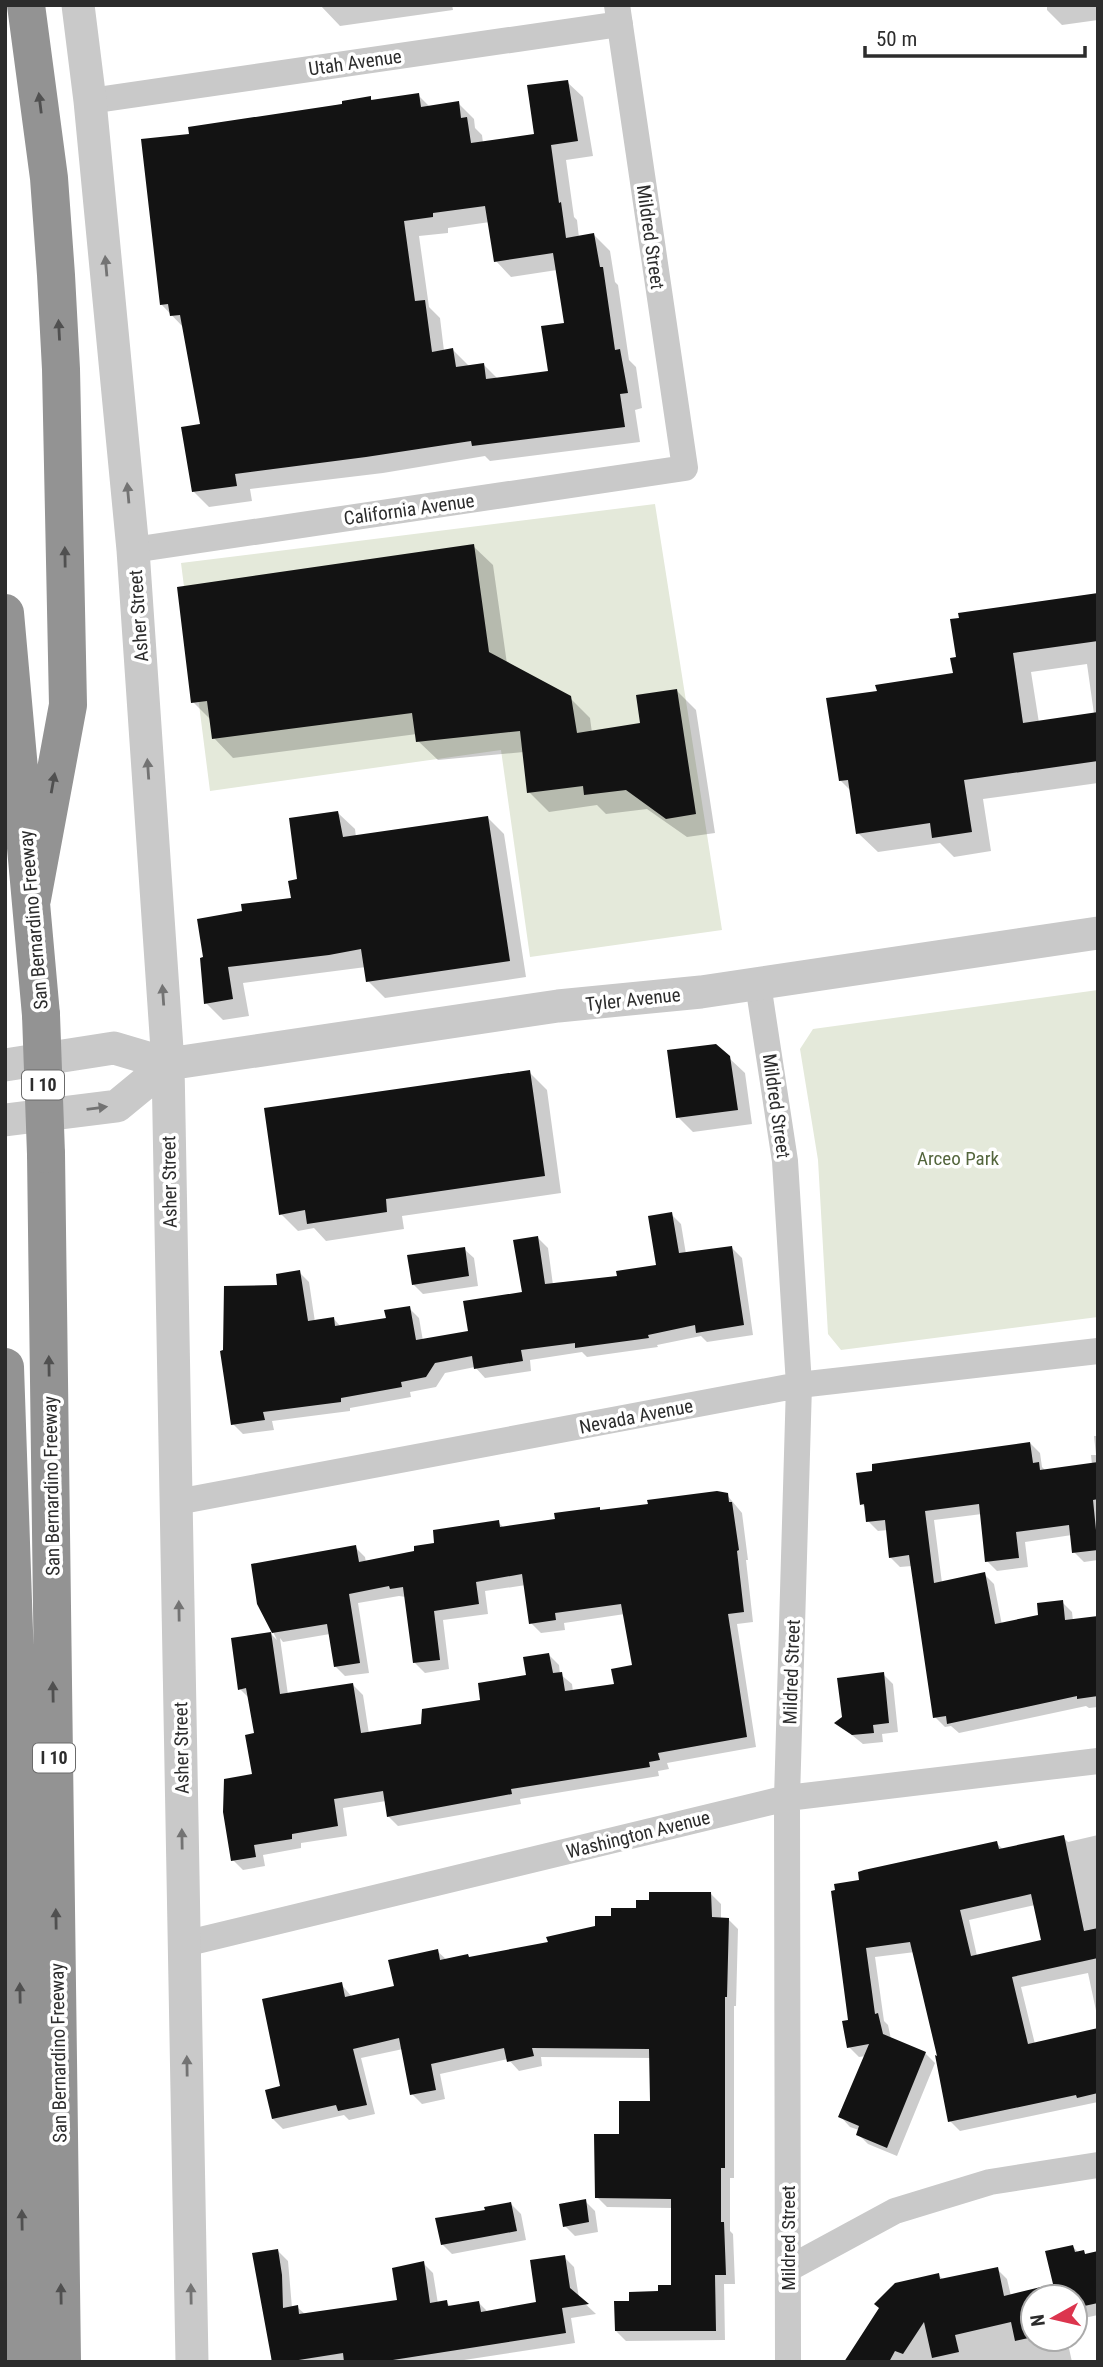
<svg xmlns="http://www.w3.org/2000/svg" width="1103" height="2367" viewBox="0 0 1103 2367" font-family="'Roboto Condensed',sans-serif">
  <rect width="100%" height="100%" fill="#fff"/>
  <path fill="#e4e9da" d="M655 504 722 930 530 957 501 750 210 791 181 563Z
    M1098 990V1317L841 1350 828 1334 818 1160 800 1049 813 1029Z"/>
  <path fill="#0003" fill-rule="evenodd" d="M320 5H452L453 10 340 26Z
    M1047 5H1098V20L1062 25 1047 10Z
    M567 82 583 97 593 156 566 160 574 217 577 220 579 238 594 235 610 251 615 282 618 285 629 360 636 367 642 408 635 410 640 442 490 461 485 456 383 473 250 489 252 501 209 507 193 491 202 425 184 328 161 304 191 136 370 98 373 101 418 95 430 107 458 103 474 119 475 128 482 135 483 143 536 135ZM490 222 496 261 511 277 557 270 565 324 550 372 498 379 483 364 469 366 453 350 444 351 440 318 429 307 419 236 448 233V228Z
    M473 546 493 565 507 664 570 698 590 718 592 733 642 725 676 690 696 710 715 833 687 837 647 809 606 814 597 805 549 812 529 792 524 752 438 760 418 741 417 734 233 758 214 738 212 721 193 702Z
    M1098 595V783L983 799 991 851 954 857 940 843 878 852 858 833 852 792 840 780 879 692 955 675ZM1087 664 1094 714 1039 723 1031 672Z
    M338 813 355 829 356 837 488 818 504 834 526 977 385 998 368 981 366 967 243 983 249 1016 223 1020 206 1003 244 912 293 899 299 881Z
    M729 1058 745 1073 752 1124 693 1132 678 1117Z
    M529 1072 547 1090 561 1193 402 1216 404 1229 326 1241 314 1228 298 1231 281 1214Z
    M671 1214 681 1224 686 1254 732 1248 742 1258 753 1335 707 1342 701 1336 657 1345 658 1347 587 1357 582 1352 530 1360 531 1371 485 1378 475 1367 445 1373 436 1387 410 1392 411 1397 350 1408V1411L272 1421 274 1430 243 1434 233 1424 279 1287 299 1272 309 1282 315 1322 334 1319 341 1327 388 1319 409 1308 419 1318 423 1341 470 1333 524 1294 538 1238 548 1248 553 1285 619 1277 658 1267Z
    M464 1249 474 1258 478 1286 423 1294 413 1284Z
    M1094 1436H1098V1560L1084 1562 1074 1552 1072 1535 1025 1542 1028 1567 997 1571 987 1561 982 1514 934 1520 942 1583 984 1574 994 1584 1002 1625 1040 1617 1062 1602 1072 1612 1073 1621 1098 1617V1707L1089 1708 1086 1706 959 1733 951 1726 945 1727 935 1717 912 1566 900 1567 890 1557 888 1530 878 1531 868 1521 867 1509 862 1504 1030 1443 1040 1453 1042 1467 1046 1471 1092 1465 1091 1455H1096Z
    M727 1495 742 1513 748 1560H746L753 1622 737 1624 756 1747 667 1763 669 1769 658 1771 659 1776 520 1799 521 1804 398 1826 388 1816 386 1801 343 1808 347 1836 301 1843V1848L263 1855 265 1866 243 1870 233 1860 254 1775 256 1735 250 1699 240 1689 271 1634 277 1640 259 1603 355 1547 365 1557 366 1563 416 1553 498 1522 504 1528 557 1521 599 1508 602 1512ZM526 1585 531 1623 541 1633 565 1630 564 1623 625 1614 634 1667 616 1686 573 1692 572 1684 560 1674 559 1665 549 1655 528 1676 482 1701 423 1726 369 1734 363 1695 353 1685 288 1695 280 1638 283 1642 330 1634 335 1666 345 1676 369 1673 358 1603 399 1596 406 1597 415 1663 425 1673 449 1669 443 1620 488 1614 485 1591Z
    M883 1674 893 1684 898 1732 882 1734 883 1742 863 1744 837 1723Z
    M1098 1835V2020L1088 1973 1021 1987 1035 2044 1098 2030V2102L960 2131 950 2121 939 2059 915 1952 875 1957 884 2021 888 2025 891 2039 925 2053 935 2063 897 2156 868 2144 858 2134 859 2130 850 2127 841 2117 866 2056 859 2057 849 2047 861 1882 996 1843 1004 1850 1063 1837 1068 1842ZM1035 1905 1043 1942 977 1956 969 1920Z
    M711 1894 721 1904V1919H728L738 1929 736 2006H734V2178H730V2231L733 2234 735 2284H724L725 2340 626 2341 616 2331 631 2302 673 2286V2208L607 2207 597 2197 621 2136 652 2103 651 2058 541 2057 542 2066 519 2071 508 2059 440 2074 445 2099 422 2104 412 2094 403 2049 361 2058 375 2114 349 2120 344 2115 283 2129 273 2119 282 2088 341 1984 352 1997 396 1987 437 1951 447 1960 470 1959 550 1944 638 1910Z
    M585 2201 595 2211 598 2232 575 2236 565 2226Z
    M511 2204 521 2214 526 2240 452 2254 442 2244Z
    M1073 2247 1079 2253 1083 2252 1086 2255 1098 2252V2315L1075 2320V2297H1033V2339H1067L1072 2362H854L938 2275 944 2280 997 2269 1007 2279 1011 2296 1055 2286Z
    M278 2251 288 2261 292 2308 297 2307 306 2315 399 2302 423 2263 433 2273 438 2304 446 2302 451 2307 479 2303 488 2312 538 2303 564 2257 574 2267 579 2298 596 2314 571 2318 575 2343 451 2362H271Z"/>
  <path fill="#131313" fill-rule="evenodd" d="M568 80 578 141 551 145 559 203 561 202 566 238 594 233 600 267H603L615 350 620 349 628 393 620 394 625 427 472 446 471 441 366 457 235 474 237 486 192 492 181 427 200 424 180 315 170 316 168 304 160 305 141 139 189 134 188 127 342 104V101L371 96V100L419 93 421 107 459 101 461 118 467 117 471 143 534 134 527 85ZM485 206 494 262 553 253 564 323 541 326 548 371 486 379 484 363 456 367 453 348 432 352 425 300 415 301 404 221 433 217V213Z
    M474 544 489 652 571 696 577 733 640 723 636 695 677 689 696 814 666 819 626 790 584 795 583 786 527 793 520 731 416 742 412 713 212 739 207 701 191 703 177 587Z
    M1098 593V641L1013 653 1023 723 1098 712V761L964 780 972 832 932 838 930 823 856 834 848 780 839 781 826 698 877 691 875 685 953 673 950 658 956 657 950 619 959 618 958 613Z
    M338 811 343 837 488 816 510 961 366 982 361 949 329 955 228 967 233 999 204 1004 200 958 203 957 197 919 242 911 241 904 291 898 288 881 297 879 289 818Z
    M716 1044 730 1056 738 1110 676 1118 667 1050Z
    M530 1070 545 1176 386 1199 387 1212 307 1224 305 1210 279 1215 264 1108Z
    M672 1212 679 1253 732 1246 744 1325 696 1333 695 1325 648 1335 649 1338 575 1348V1343L521 1350 523 1361 474 1369 472 1356 435 1363 426 1377 401 1382 402 1387 341 1398V1402L263 1412 265 1420 231 1425 220 1351 223 1350 224 1286 277 1285 276 1274 300 1270 308 1321 334 1317 335 1326 386 1318 384 1310 410 1306 416 1340 468 1331 463 1301 522 1292 513 1240 538 1236 545 1284 617 1276 616 1271 656 1265 648 1216Z
    M465 1247 469 1276 412 1285 407 1255Z
    M1030 1442 1033 1463 1039 1462 1040 1470 1098 1462V1499L1093 1500 1098 1550 1072 1553 1069 1525 1016 1532 1019 1558 985 1562 979 1504 925 1511 934 1583 985 1572 995 1624 1038 1615 1037 1603 1063 1600 1065 1620 1098 1616V1696L1077 1699V1696L947 1724 946 1716 933 1718 909 1555 889 1558 885 1520 866 1522 864 1504 860 1505 856 1473 872 1471V1464Z
    M717 1491 728 1493 729 1502H732L739 1550 737 1551 744 1612 728 1614 747 1737 658 1753 660 1760 649 1762 650 1767 511 1789 512 1794 387 1817 383 1791 334 1799 338 1826 292 1834V1839L254 1845 256 1857 231 1861 223 1812 224 1779 252 1774 245 1735 254 1733 246 1688 238 1690 231 1638 271 1632 280 1694 353 1683 361 1733 421 1724 422 1709 480 1700 478 1683 526 1675 523 1657 549 1653 553 1673 562 1672 565 1691 614 1684 611 1669 632 1665 621 1604 555 1613 556 1620 529 1624 522 1574 476 1582 479 1604 434 1611 440 1660 413 1663 403 1587 390 1589 389 1586 349 1594 360 1663 334 1667 327 1624 272 1633 257 1604 251 1564 356 1545 359 1562 414 1551V1546L434 1543 433 1530 499 1520 500 1527 555 1519 554 1513 600 1507V1510L648 1504 647 1500Z
    M884 1672 889 1723 873 1725 874 1733 852 1735 834 1723 842 1717 837 1678Z
    M1064 1835 1084 1931 1098 1928V1958L1012 1977 1028 2044 1098 2028V2093L1077 2098 1076 2095 948 2122 935 2055 937 2056 910 1942 866 1948 875 2014 878 2013 883 2034 926 2052 887 2148 856 2135 859 2126 838 2117 869 2044 847 2048 842 2021 848 2020 831 1891 835 1890 834 1884 859 1880 858 1872 864 1870 997 1841 999 1849ZM1031 1894 1041 1940 971 1956 960 1910Z
    M649 1892H711L712 1917 729 1918 727 1997H725V2168H721V2222H724L726 2275H715L716 2331H615L614 2301H629V2292L658 2291V2285H671V2199L595 2198 594 2134H619V2101H650L649 2049 532 2048 534 2056 507 2062 504 2048 431 2064 436 2090 410 2095 399 2038 353 2049 367 2105 338 2111 336 2105 272 2119 265 2090 280 2086 262 1999 342 1982 345 1997 394 1986 388 1960 438 1949 440 1960 468 1954 469 1957 548 1942 546 1937 595 1926V1916H611V1908H636V1900H649Z
    M586 2199 589 2222 563 2227 559 2204Z
    M511 2202 517 2231 441 2245 435 2218 485 2210 484 2207Z
    M1073 2245 1075 2252 1084 2250 1085 2254 1098 2251V2303L1075 2308V2297H1033V2337L1015 2341 1011 2322 955 2335 959 2352 932 2358 924 2322 903 2354 895 2351 889 2362H844L879 2308 874 2304 895 2283 939 2273 940 2279 998 2267 1004 2296 1053 2284 1045 2251Z
    M278 2249 282 2275 283 2308 298 2305 299 2314 397 2300 392 2268 424 2261 430 2303 447 2300 448 2306 479 2301 481 2312 536 2302 530 2260 565 2255 570 2288 589 2304 562 2308 566 2333 380 2362H344L343 2353 286 2362H272L252 2253Z"/>
  <g fill="none" stroke-linecap="round" stroke-linejoin="round">
    <path stroke="#c9c9c9" stroke-width="26" d="M90 101 620 24
      M133 550 685 468 617 5
      M758 984 785 1161 799 1385 787 1798 788 2362
      M177 1502 799 1385 1098 1351
      M184 1944 787 1798 1098 1761
      M788 2269 895 2211 990 2182 1098 2165"/>
    <path stroke="#c9c9c9" stroke-width="33" d="M78 5 90 101 133 550 168 1064 192 2362
      M5 1065 114 1048 168 1064 558 1006 701 992 1098 933
      M5 1120 117 1106 168 1064"/>
    <path stroke="#939393" stroke-width="38" d="M26 5 49 178 56 275 61 369 68 705 32 899
      M5 613 41 1015
      M46 1154 62 2362
      M5 1367 15 1660 24 2362"/>
    <path stroke="#939393" stroke-width="38" d="M41 1015 46 1154"/>
  </g>
  <defs><path id="oneway-solid" d="M-6-.8H1V-3.2L6.5 0L1 3.2V.8H-6Z" transform="scale(1.75)"/></defs>
  <g fill="#505050">
    <use href="#oneway-solid" transform="translate(40 103) rotate(-97)"/>
    <use href="#oneway-solid" transform="translate(59 330) rotate(-93)"/>
    <use href="#oneway-solid" transform="translate(65 557) rotate(-91)"/>
    <use href="#oneway-solid" transform="translate(53 783) rotate(-80)"/>
    <use href="#oneway-solid" transform="translate(49 1366) rotate(-91)"/>
    <use href="#oneway-solid" transform="translate(53 1692) rotate(-91)"/>
    <use href="#oneway-solid" transform="translate(56 1919) rotate(-91)"/>
    <use href="#oneway-solid" transform="translate(20 1993) rotate(-91)"/>
    <use href="#oneway-solid" transform="translate(22 2220) rotate(-91)"/>
    <use href="#oneway-solid" transform="translate(61 2294) rotate(-91)"/>
  </g>
  <g fill="#737373">
    <use href="#oneway-solid" transform="translate(106 266) rotate(-95)"/>
    <use href="#oneway-solid" transform="translate(128 493) rotate(-95)"/>
    <use href="#oneway-solid" transform="translate(148 769) rotate(-94)"/>
    <use href="#oneway-solid" transform="translate(163 995) rotate(-94)"/>
    <use href="#oneway-solid" transform="translate(97 1108) rotate(-7)"/>
    <use href="#oneway-solid" transform="translate(179 1611) rotate(-91)"/>
    <use href="#oneway-solid" transform="translate(182 1839) rotate(-91)"/>
    <use href="#oneway-solid" transform="translate(187 2066) rotate(-91)"/>
    <use href="#oneway-solid" transform="translate(191 2294) rotate(-91)"/>
  </g>
  <g text-anchor="middle" stroke-width="7" stroke-linejoin="round" paint-order="stroke">
    <g fill="#fff" stroke="#6b6b6b" stroke-width="2">
      <rect x="22" y="1070.5" width="42" height="29" rx="5"/>
      <rect x="33" y="1743.5" width="42" height="29" rx="5"/>
    </g>
    <g font-size="18" font-weight="bold" fill="#2c2c2c">
      <text x="43" y="1091">I 10</text>
      <text x="54" y="1764">I 10</text>
    </g>
    <g font-size="19" fill="#2c2c2c" stroke="#fff">
      <text transform="translate(355 62) rotate(-8)" y="7">Utah Avenue</text>
      <text transform="translate(651 237) rotate(82)" y="7">Mildred Street</text>
      <text transform="translate(409 509) rotate(-8)" y="7">California Avenue</text>
      <text transform="translate(138 616) rotate(-94)" y="7">Asher Street</text>
      <text transform="translate(33 920) rotate(-95)" y="7">San Bernardino Freeway</text>
      <text transform="translate(633 999) rotate(-6)" y="7">Tyler Avenue</text>
      <text transform="translate(777 1106) rotate(82)" y="7">Mildred Street</text>
      <text transform="translate(169 1182) rotate(-91)" y="7">Asher Street</text>
      <text transform="translate(636 1416) rotate(-11)" y="7">Nevada Avenue</text>
      <text transform="translate(51 1486) rotate(-91)" y="7">San Bernardino Freeway</text>
      <text transform="translate(791 1672) rotate(-88)" y="7">Mildred Street</text>
      <text transform="translate(181 1748) rotate(-91)" y="7">Asher Street</text>
      <text transform="translate(638 1834) rotate(-14)" y="7">Washington Avenue</text>
      <text transform="translate(58 2053) rotate(-91)" y="7">San Bernardino Freeway</text>
      <text transform="translate(788 2238) rotate(-90)" y="7">Mildred Street</text>
    </g>
    <g font-size="19" fill="#53653c" stroke="#fff">
      <text x="958" y="1165">Arceo Park</text>
    </g>
  </g>
  <rect width="1103" height="2367" fill="none" stroke="#2c2c2c" stroke-width="14"/>
  <g transform="translate(1054 2318) rotate(262)"><circle r="33" fill="#ffffff" stroke="#ababab" stroke-width="2"/>
  <path d="M0-5L12 26L0 18L-12 26Z" fill="#dc354e"/>
  <text y="-10" font-size="19" font-weight="bold" text-anchor="middle" fill="#2c2c2c">N</text>
  </g>
  <path d="M865 46v10h220v-10" fill="none" stroke="#2c2c2c" stroke-width="3.5"/>
  <text x="876" y="46" font-size="21" fill="#2c2c2c" stroke="#ffffff" stroke-width="5" paint-order="stroke">50 m</text>
</svg>
